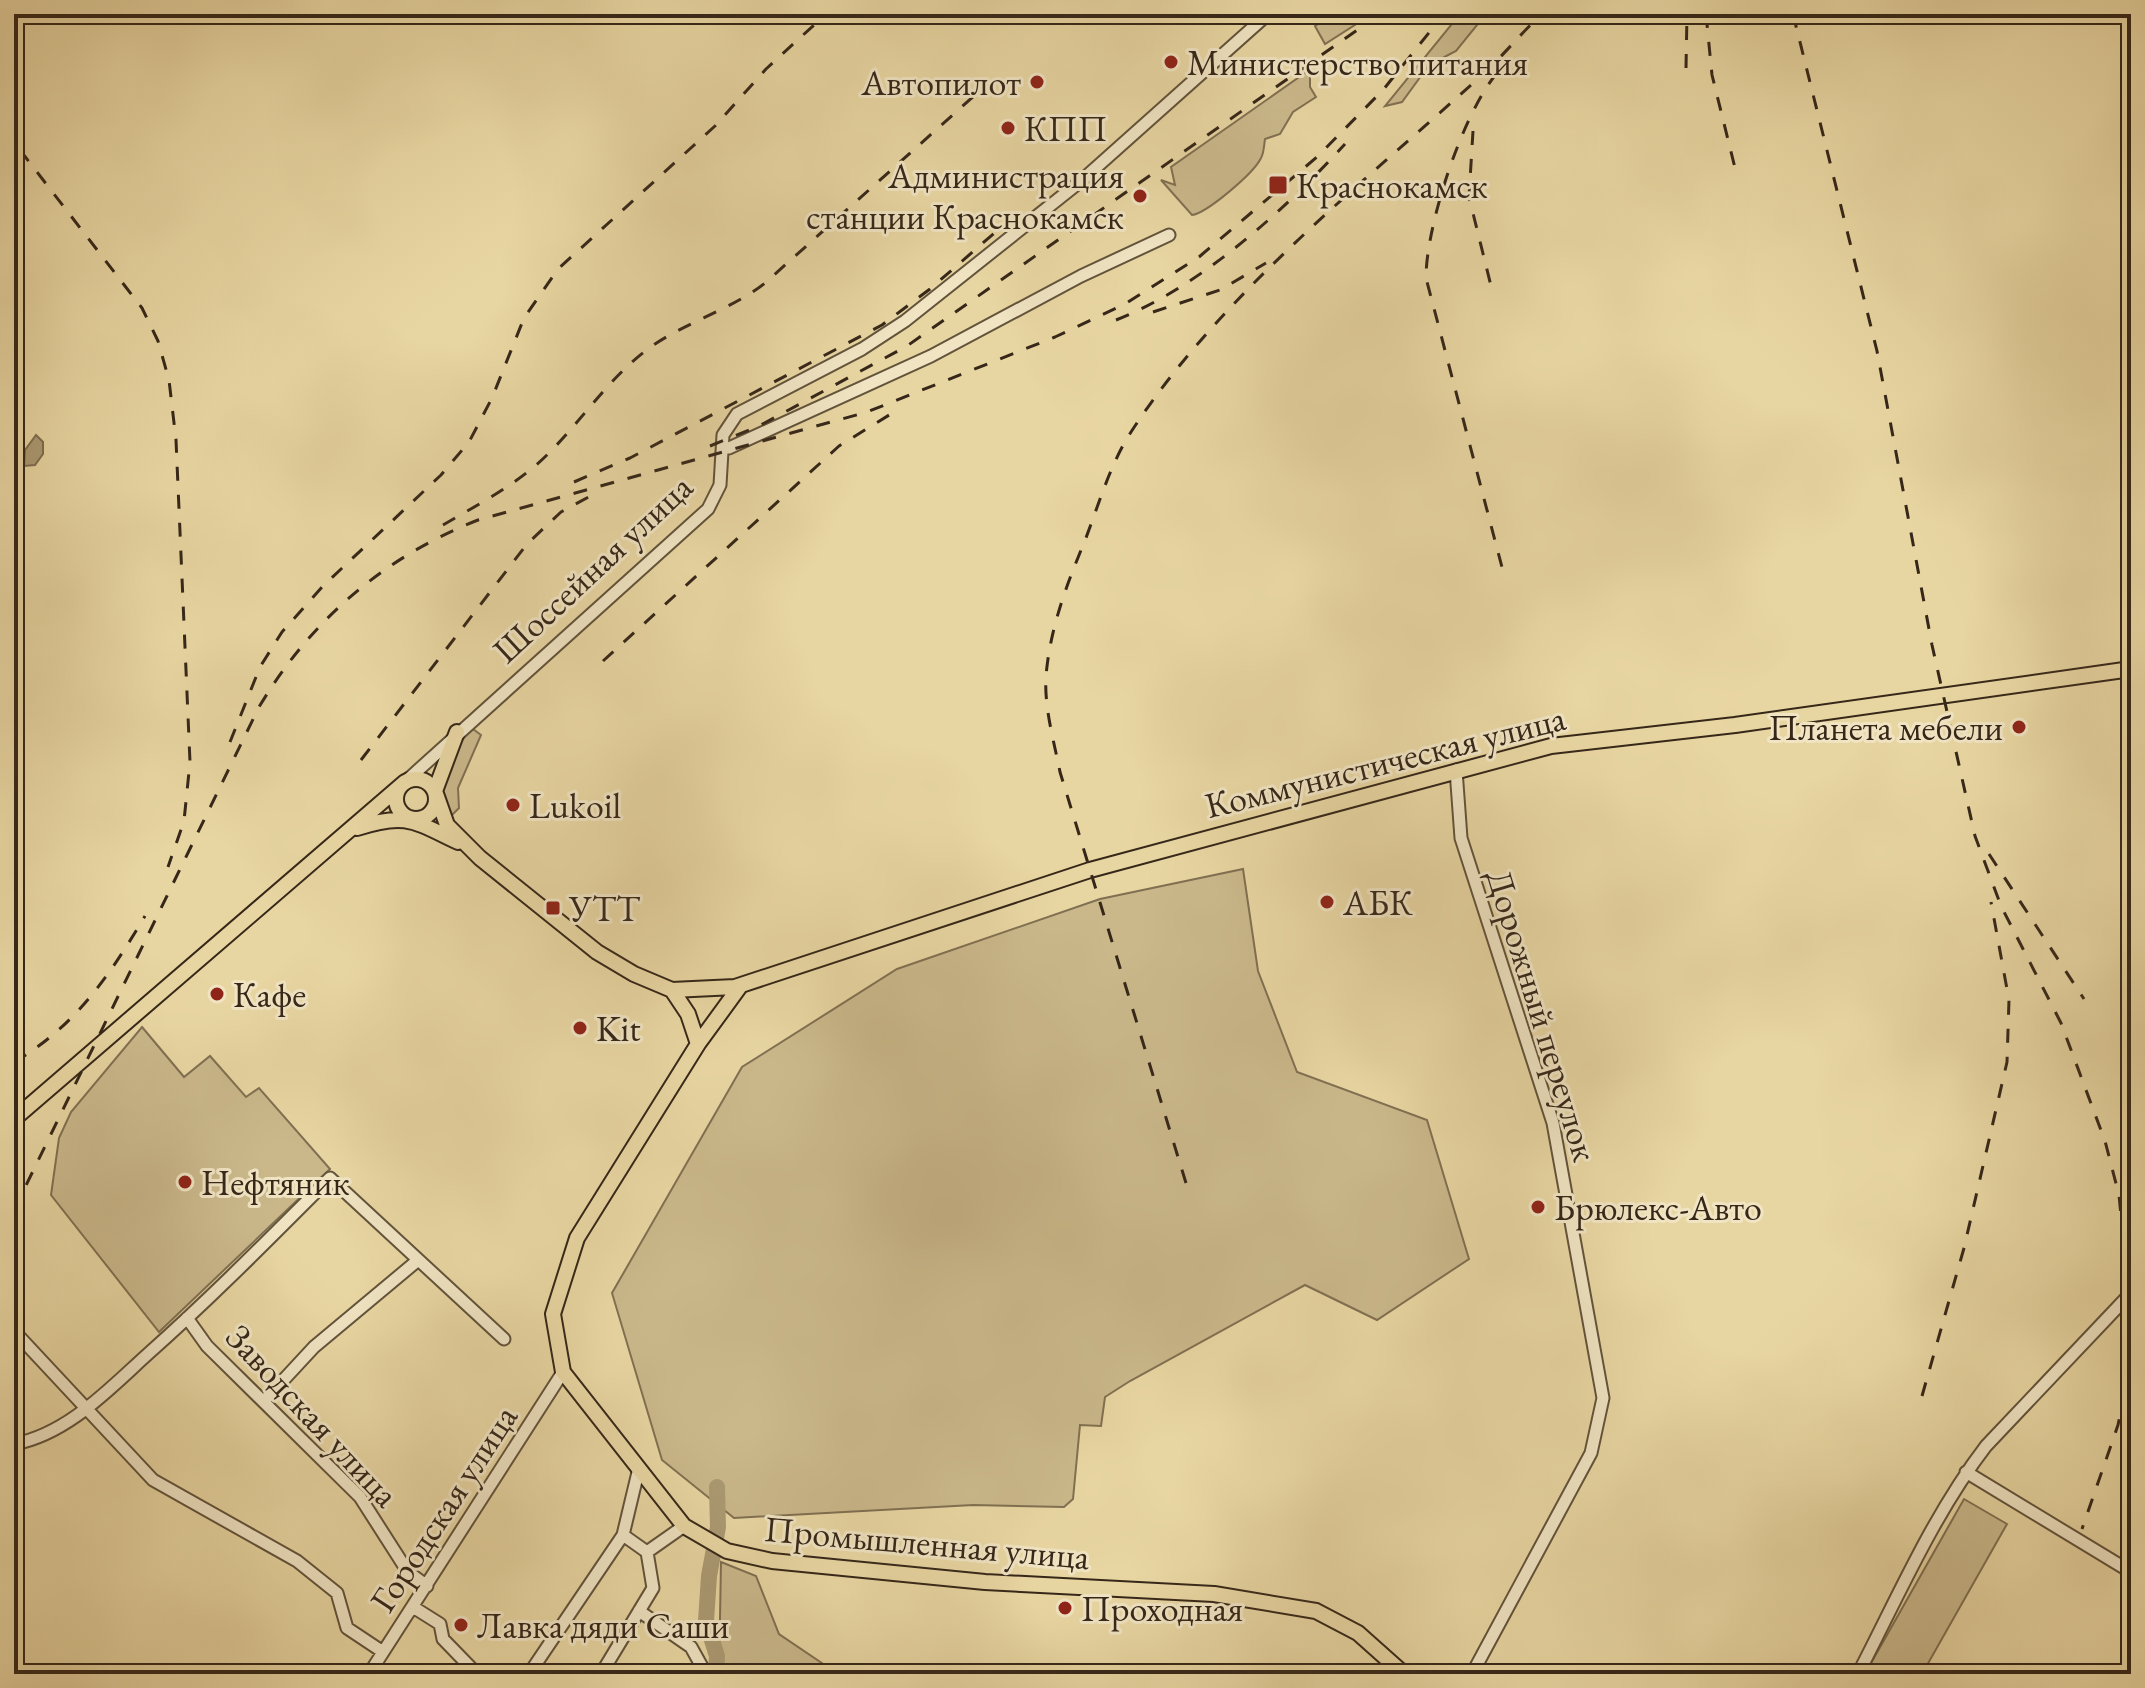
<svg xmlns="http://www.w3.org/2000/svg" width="2145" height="1688" viewBox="0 0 2145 1688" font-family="'EB Garamond',serif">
  <rect width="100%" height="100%" fill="#e8d6a2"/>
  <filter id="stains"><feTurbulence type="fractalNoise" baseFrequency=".0025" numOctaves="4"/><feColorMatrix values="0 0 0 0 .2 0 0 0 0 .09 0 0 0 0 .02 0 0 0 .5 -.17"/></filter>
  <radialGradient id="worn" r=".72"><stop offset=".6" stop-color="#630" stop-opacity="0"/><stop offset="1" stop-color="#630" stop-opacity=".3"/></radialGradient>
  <path fill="#cab88b" stroke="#807052" stroke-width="2" d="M1335 14H1372L1325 44 1315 26Z
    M1460 14H1486L1456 51 1429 65 1402 102 1385 106Z
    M1305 73 1310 76V87L1316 97 1293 112 1280 134 1265 139C1264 145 1264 153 1261 158 1254 173 1207 213 1192 215L1161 180 1175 185 1171 167Z
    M473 729 481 735 458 788 459 808 452 815 446 812C437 785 451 746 473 729Z
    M1243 869 1258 971 1297 1072 1427 1120 1469 1259 1377 1320 1305 1285 1130 1381 1105 1397 1101 1426 1080 1425 1073 1499 1064 1507 973 1505 734 1518 662 1460 612 1293 742 1067 897 969 1100 899Z
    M142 1027 184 1077 210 1056 246 1097 259 1088 330 1169 159 1332 51 1195 59 1138 71 1112Z
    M1964 1499 2007 1524 1922 1674H1869L1866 1672Z
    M721 1562 756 1576 779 1634 838 1674H719Z"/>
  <path fill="#ab9a73" stroke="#7c6c4f" stroke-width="2" d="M36 435 43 442V454L35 465 24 466 25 450Z"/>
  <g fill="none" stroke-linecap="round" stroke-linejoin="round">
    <path stroke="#ab9a73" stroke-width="16" d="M716 1674 717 1656 706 1621 709 1576 718 1527 717 1487"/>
    <g stroke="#62533b" stroke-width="15">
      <path id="minor" d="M729 448 931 356 1081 276 1169 235
        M1456 770 1461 838 1553 1123 1603 1398 1591 1453 1472 1674
        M405 782 708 509 720 485 723 435 737 414 862 349 905 321 1081 181 1268 14
        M187 1318 207 1346 360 1497 408 1572 427 1586
        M14 1331 153 1480 297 1561 337 1593 347 1628 383 1652
        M264 1401 314 1347 417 1261
        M14 1444C68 1434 110 1388 149 1353 212 1297 271 1237 330 1178L504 1339
        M1966 1472 2131 1572
        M623 1535 647 1552
        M413 1607 440 1624 443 1639 477 1674
        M639 1611 691 1647 706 1674
        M369 1674 563 1372
        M529 1674 623 1535 639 1468
        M601 1674 653 1588 647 1552 684 1526
        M1858 1674C1898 1597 1933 1515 1986 1446L2131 1293"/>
    </g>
    <g stroke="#362719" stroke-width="18">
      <path id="major" d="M457 732 435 791 447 825 480 858 597 952 634 974 672 990 688 1014 698 1044
        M396 799a20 20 0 1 1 40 0a20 20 0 1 1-40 0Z
        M357 828C406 812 414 821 458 842
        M741 985 698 1044 577 1238 553 1314 563 1372 684 1526 727 1551 772 1561 985 1582 1214 1594 1316 1611 1358 1633 1404 1674
        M672 990 735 987 1090 870 1551 746 1735 725 2131 669
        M14 1119 405 782"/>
    </g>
    <use href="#minor" stroke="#f0e4c3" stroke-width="11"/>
    <use href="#major" stroke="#e8d6a2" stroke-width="14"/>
    <path stroke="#362719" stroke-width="3" stroke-dasharray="14 14" stroke-linecap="butt" d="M1706 14 1712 75 1736 172
      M1793 14 1877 351 1932 645 1975 836 2001 906 2061 1023 2105 1141 2119 1195 2131 1320 2130 1366 2118 1425 2082 1529
      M1686 68 1687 14
      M1497 73C1463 113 1426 225 1426 278L1503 571
      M1473 131 1469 197 1493 294
      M20 150 142 308 158 341 169 380 176 440 190 762 184 821 168 867
      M1153 312 1220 290 1266 263
      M1116 320C1200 287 1284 211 1345 144
      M710 446 759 426 907 346 1380 14
      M574 482 630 458 882 325 930 289 999 229
      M443 525C479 504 518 484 548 454 582 420 606 382 644 352 681 323 728 312 765 283L975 95
      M603 661 839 446 894 412
      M230 742 260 667 282 632 323 586 441 475 469 442 492 398 524 318 558 269 715 126 766 69 826 14
      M361 760 527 544 561 512 594 494
      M1989 854 2084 999
      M14 1062C75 1027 110 975 145 916
      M1186 1183 1060 772C1054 741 1044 708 1046 676 1050 629 1066 586 1084 543 1098 507 1110 464 1131 432 1220 295 1362 184 1482 75 1503 56 1521 33 1542 14
      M14 1210 259 707C311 620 384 557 478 520L867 412 1055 337 1125 304 1199 257 1317 157 1383 90 1444 14
      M1922 1396 1964 1248 2007 1062 2009 1000 1991 902"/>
  </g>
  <g fill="#8f2418" stroke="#f0e4c3" stroke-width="3">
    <circle cx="1171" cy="62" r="8"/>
    <circle cx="1037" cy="82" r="8"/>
    <circle cx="1008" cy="128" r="8"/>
    <rect x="1268" y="175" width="20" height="20" rx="4"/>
    <circle cx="1140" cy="196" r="8"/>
    <circle cx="2019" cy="727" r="8"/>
    <circle cx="513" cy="805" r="8"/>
    <circle cx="1327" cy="902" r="8"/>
    <rect x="545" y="900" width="16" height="16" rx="4"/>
    <circle cx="217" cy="994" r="8"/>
    <circle cx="580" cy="1028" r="8"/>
    <circle cx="185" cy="1182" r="8"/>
    <circle cx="1538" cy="1207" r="8"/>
    <circle cx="1065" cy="1608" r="8"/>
    <circle cx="461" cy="1625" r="8"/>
  </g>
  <g text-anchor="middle" stroke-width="6" stroke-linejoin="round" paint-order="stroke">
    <g font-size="36" fill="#362719" stroke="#f0e4c3" text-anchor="start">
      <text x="1187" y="75">Министерство питания</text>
      <text x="1021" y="95" text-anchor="end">Автопилот</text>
      <text x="1024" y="141">КПП</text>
      <text x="1124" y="188" text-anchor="end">Администрация<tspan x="1124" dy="41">станции Краснокамск</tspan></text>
      <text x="1296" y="198">Краснокамск</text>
      <text x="2003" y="740" text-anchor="end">Планета мебели</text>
      <text x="529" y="818">Lukoil</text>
      <text x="1343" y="915">АБК</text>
      <text x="569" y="921">УТТ</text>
      <text x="233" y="1007">Кафе</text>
      <text x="596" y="1041">Kit</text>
      <text x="201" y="1195">Нефтяник</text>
      <text x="1554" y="1220">Брюлекс-Авто</text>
      <text x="1081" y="1621">Проходная</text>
      <text x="477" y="1638">Лавка дяди Саши</text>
    </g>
    <g font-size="36" fill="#362719" stroke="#f0e4c3">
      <text transform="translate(592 568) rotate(-43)" y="13">Шоссейная улица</text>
      <text transform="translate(1385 761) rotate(-14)" y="13">Коммунистическая улица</text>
      <text transform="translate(1543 1015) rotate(73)" y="13">Дорожный переулок</text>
      <text transform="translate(313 1415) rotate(47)" y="13">Заводская улица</text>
      <text transform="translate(443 1508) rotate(-57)" y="13">Городская улица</text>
      <text transform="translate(927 1542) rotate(5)" y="13">Промышленная улица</text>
    </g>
  </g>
  <rect width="2145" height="1688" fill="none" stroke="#e8d6a2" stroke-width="48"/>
  <rect x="16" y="16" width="2113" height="1656" fill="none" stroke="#362719" stroke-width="4"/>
  <rect x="24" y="24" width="2097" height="1640" fill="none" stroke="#362719" stroke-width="2"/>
  <rect width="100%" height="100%" filter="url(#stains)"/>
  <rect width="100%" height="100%" fill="url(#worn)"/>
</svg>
